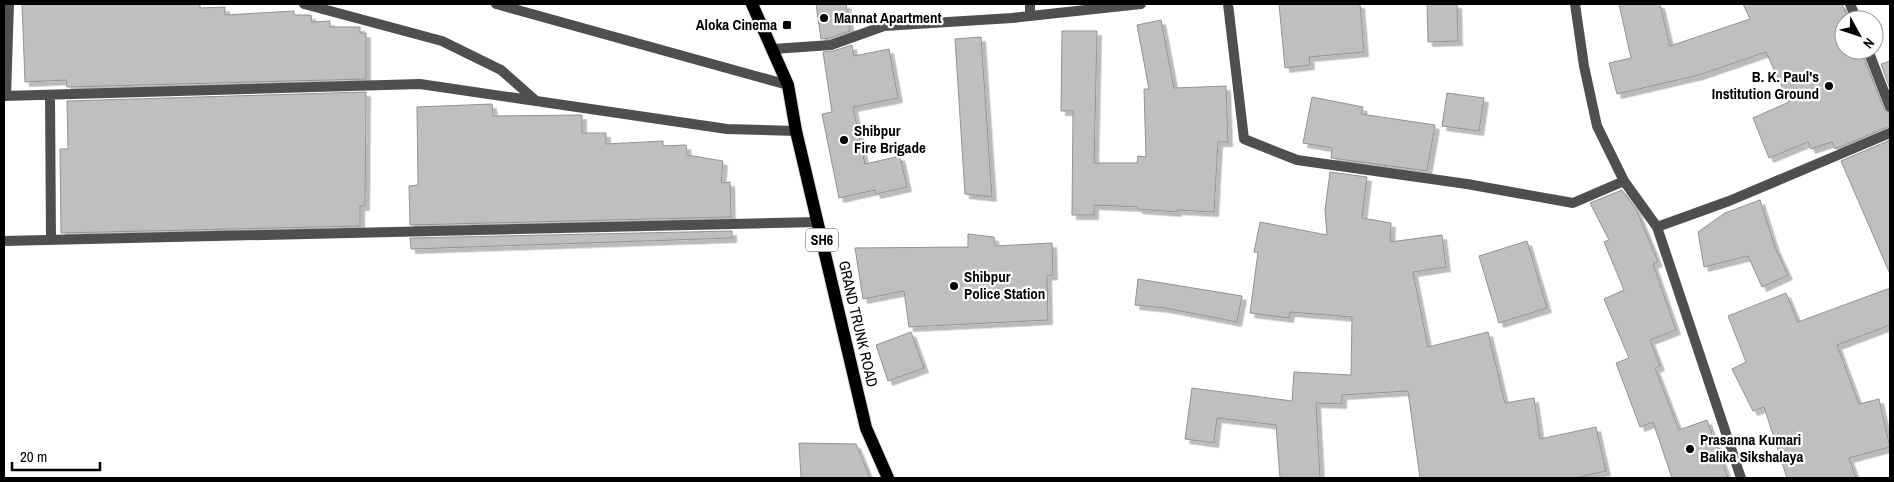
<svg xmlns="http://www.w3.org/2000/svg" width="1894" height="482" viewBox="0 0 1894 482" font-family="'Archivo Narrow',sans-serif">
  <defs>
    <filter id="shadow"><feDropShadow dx="4.5" dy="4.5" stdDeviation="0" flood-color="#0004"/></filter>
  </defs>
  <rect width="100%" height="100%" fill="#fff"/>
  <path fill="#bfbfbf" stroke="#939393" filter="url(#shadow)" d="M22 4H200V8L225 7V15L294 11V15H311L312 22 330 21V27H360V33H366V79L67 87 66 80 25 82Z
    M816 4H846L850 31 830 38 821 39Z
    M1279 4H1360L1364 52 1309 57 1310 65 1285 68Z
    M1427 4H1457L1458 41 1428 42Z
    M1619 4H1660L1670 46 1750 19 1743 4H1842L1849 20H1844V50H1861L1884 109 1890 114V126L1835 149 1832 142 1811 149 1808 142 1769 158 1753 118 1789 102 1766 52 1699 75 1617 94 1609 63 1631 58Z
    M1161 20 1174 88 1226 86 1228 142H1218L1214 212 1177 210V212L1138 209V207L1094 205V215H1072L1073 111H1061L1062 31H1097L1094 163H1137L1138 156 1146 157 1144 89H1149L1137 25Z
    M981 37 992 197 965 194 955 39Z
    M852 45 854 56 889 49 898 98 853 107 865 164 900 156 907 187 876 194 875 190 839 198 822 114 832 112 823 52 833 51Z
    M1890 61V89L1881 64Z
    M366 92 365 206H360V226L61 233 60 149H68L67 101Z
    M1447 93 1484 98 1479 131 1442 126Z
    M1312 97 1363 107 1361 114 1435 125 1427 171 1331 158 1332 148 1303 143Z
    M492 104 493 116 582 115V133H606V144L663 141V146L686 145 687 155 723 161 721 183 730 182 731 217 410 225 409 186 418 185 417 107Z
    M1890 140V274L1841 161Z
    M1330 172 1367 177 1362 218 1391 223 1390 242 1442 235 1446 267 1413 272 1428 347 1488 332 1505 403 1534 398 1540 439 1596 427 1606 471 1575 478H1420L1408 391 1342 395V404L1316 403 1320 478H1280L1276 425 1217 418 1214 443 1185 439 1192 388 1292 401 1294 372 1351 375 1352 317 1290 312 1289 318 1250 313 1258 252H1254L1260 222 1327 235 1325 210Z
    M1622 190 1636 209 1658 262 1653 264 1676 330 1650 340 1660 366 1655 368 1679 430 1707 420 1728 478H1672L1653 422 1640 427 1616 363 1629 358 1604 299 1624 290 1604 242 1609 240 1590 203Z
    M1760 200 1775 247 1788 275 1762 287 1748 256 1704 267 1698 232 1725 213Z
    M732 231V238L411 249 410 238Z
    M968 234 994 237 995 246 1052 243 1053 275 1047 276 1048 320 909 327 904 291 863 299 855 248 968 247Z
    M1527 241 1547 308 1499 323 1479 256Z
    M1138 279 1242 296 1237 322 1165 308 1135 305Z
    M1890 288V325L1837 345 1859 404 1879 399 1890 447 1849 458 1856 478H1787L1764 407 1753 411 1732 369 1746 362 1728 316 1786 293 1798 322Z
    M911 332 924 368 888 381 876 345Z
    M799 443 856 444 870 478H801Z"/>
  <g fill="none" stroke-linecap="round" stroke-linejoin="round">
    <g stroke="#dbdbdb" stroke-width="14">
      <path id="primary" d="M752 4 788 85 796 131 866 428 888 478"/>
    </g>
    <path stroke="#4f4f4f" stroke-width="10" d="M304 4 442 41 501 70 535 100
      M50 95 51 240
      M4 96 420 84 727 129 796 131
      M6 96 9 4
      M4 241 818 222"/>
    <path stroke="#4f4f4f" stroke-width="10" d="M496 4 788 85
      M1030 4V16
      M1228 4 1244 139 1297 160 1467 184 1573 203 1624 181
      M1575 4 1584 66 1597 126 1624 181 1657 227 1741 478
      M1850 4 1857 20
      M773 49 831 45 884 26 1012 18 1141 4
      M1868 50 1890 107
      M1657 227 1729 201 1890 133"/>
    <use href="#primary" stroke="#000" stroke-width="12"/>
  </g>
  <g fill="#000" stroke="#fff" stroke-width="2">
    <circle cx="824" cy="18" r="5"/>
    <rect x="782" y="20" width="10" height="10" rx="2.5"/>
    <circle cx="1829" cy="86" r="5"/>
    <circle cx="844" cy="140" r="5"/>
    <circle cx="954" cy="286" r="5"/>
    <circle cx="1690" cy="449" r="5"/>
  </g>
  <g text-anchor="middle" stroke-width="4.5" stroke-linejoin="round" paint-order="stroke">
    <rect fill="#fff" stroke="#4c4c4c" stroke-width="1" x="806" y="228.5" width="32" height="23" rx="4"/>
    <g font-size="14" font-weight="bold" fill="#000">
      <text x="822" y="245">SH6</text>
    </g>
    <g font-size="15" font-weight="bold" fill="#000" stroke="#fff" text-anchor="start">
      <text x="834" y="23">Mannat Apartment</text>
      <text x="777" y="30" text-anchor="end">Aloka Cinema</text>
      <text x="1819" y="82" text-anchor="end">B. K. Paul's<tspan x="1819" dy="17">Institution Ground</tspan></text>
      <text x="854" y="136">Shibpur<tspan x="854" dy="17">Fire Brigade</tspan></text>
      <text x="964" y="282">Shibpur<tspan x="964" dy="17">Police Station</tspan></text>
      <text x="1700" y="445">Prasanna Kumari<tspan x="1700" dy="17">Balika Sikshalaya</tspan></text>
    </g>
    <g font-size="15" fill="#000" stroke="#fff">
      <text transform="translate(858 324) rotate(77)" y="5">GRAND TRUNK ROAD</text>
    </g>
  </g>
  <rect width="1894" height="482" fill="none" stroke="#000000" stroke-width="10"/>
  <g transform="translate(1859 35) rotate(130)"><circle r="24" fill="#ffffff" stroke="#999999"/>
  <path d="M0-4L9 19L0 12L-9 19Z" fill="#000000"/>
  <text y="-8" font-size="14" font-weight="bold" text-anchor="middle" fill="#000000">N</text>
  </g>
  <path d="M12 462v8h88v-8" fill="none" stroke="#000000" stroke-width="2.5"/>
  <text x="20" y="462" font-size="15" fill="#000000" stroke="#ffffff" stroke-width="4" paint-order="stroke">20 m</text>
</svg>
